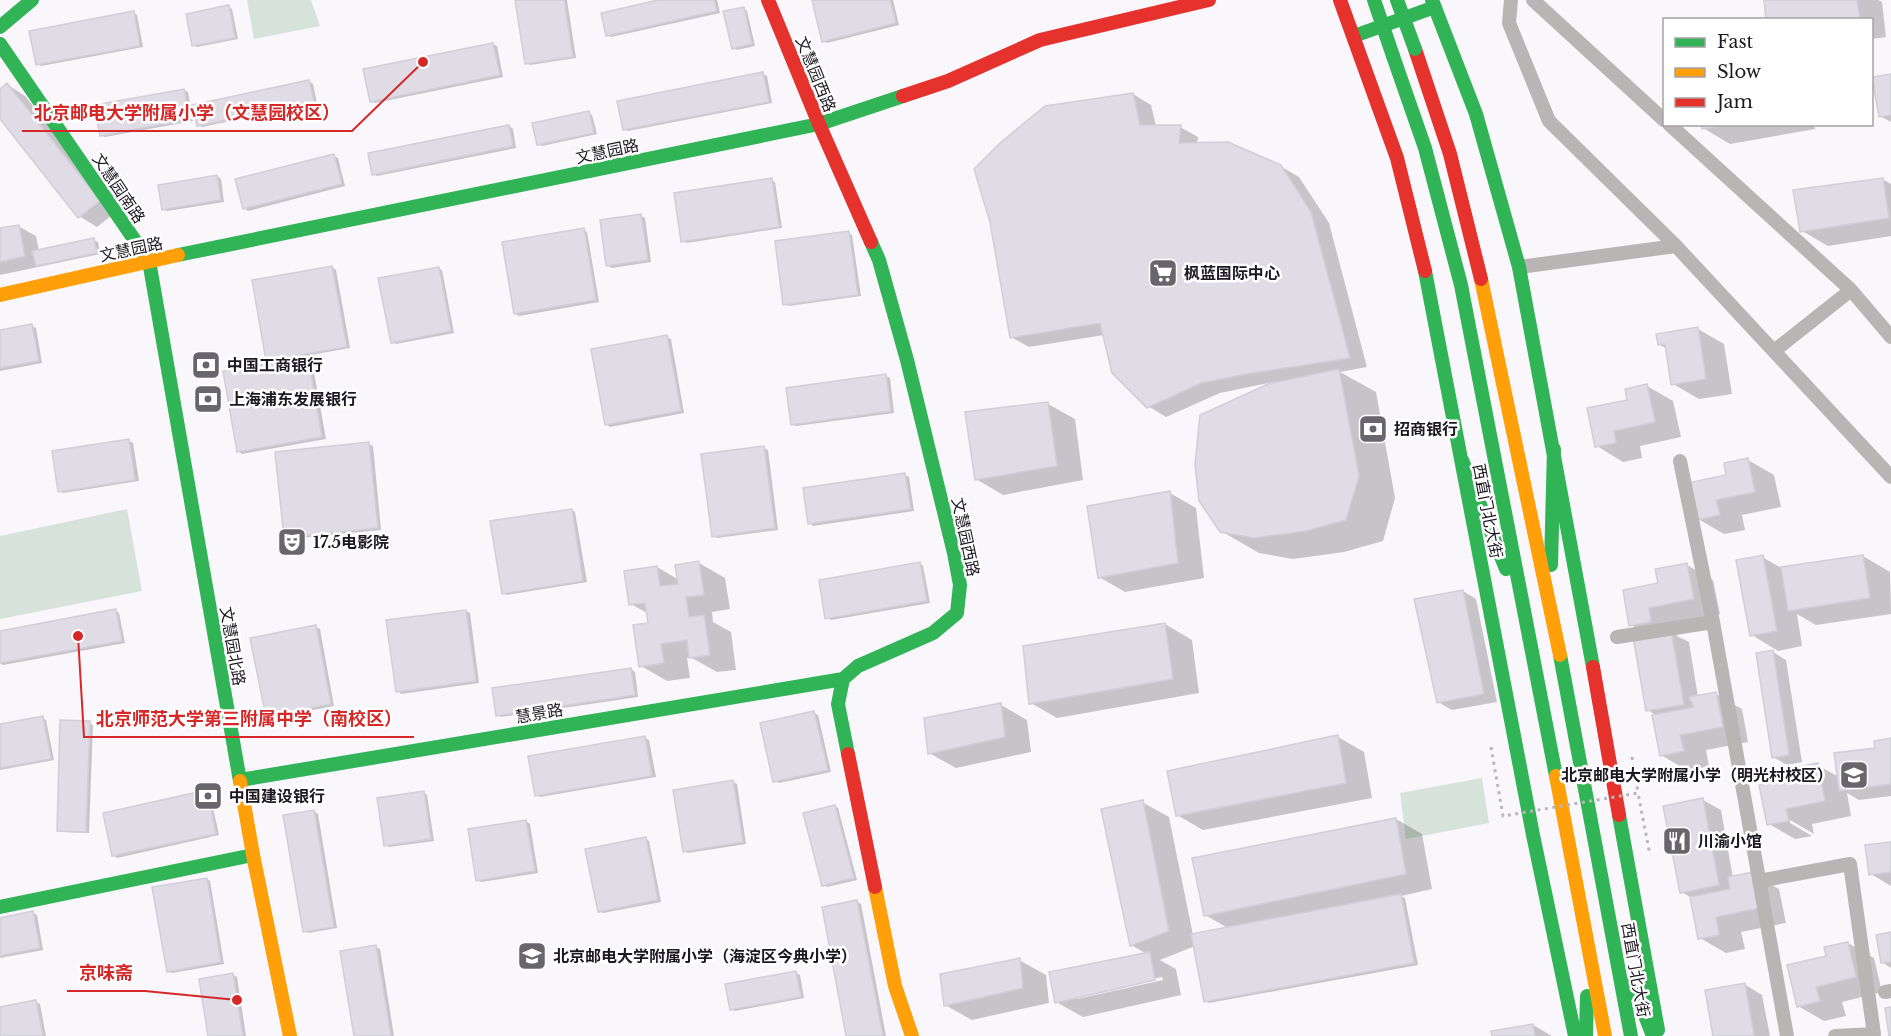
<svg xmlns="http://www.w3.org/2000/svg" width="1891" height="1036" viewBox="0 0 1891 1036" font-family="'Libre Baskerville','Noto Sans SC',serif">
  <rect width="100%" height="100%" fill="#f9f6fc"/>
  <path fill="#d7e2da" d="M247 0H311L320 26 254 39Z
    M127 509 142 591 0 619V536Z
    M1482 778 1489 823 1406 839 1400 793Z"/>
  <path fill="#0003" fill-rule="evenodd" d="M516 0H567L576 58 530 65 526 63Z
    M665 0H717L720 13 611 37 607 35Z
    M813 0H893L899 25 827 43 823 41Z
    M1765 0H1878L1882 2 1886 37 1872 39V20H1767Z
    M229 7 232 9 238 39 197 47 193 45Z
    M743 8 747 11 755 46 737 50 733 48Z
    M134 13 137 15 143 47 41 66 37 64Z
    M493 44 497 46 503 77 375 103 371 101Z
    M763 74 767 76 772 103 628 131 624 129Z
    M1891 75V122L1880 116Z
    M309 81 313 84 317 103 202 127 198 125Z
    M8 85 25 96 117 211 97 227 79 216 0 116V91Z
    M184 90 188 92 193 121 105 137 101 135Z
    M1133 94 1151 105 1156 126 1180 127 1198 137 1197 144 1280 166 1299 177 1329 223 1367 367 1340 372 1376 392 1395 498 1383 541 1344 552 1293 559 1259 553 1221 531 1273 382 1220 393 1166 417 1148 406 1104 335 1029 347 1011 337Z
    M589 113 592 115 597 134 542 146 538 144Z
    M1702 124H1814L1815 129 1730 144 1703 128Z
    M509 126 513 129 516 148 377 176 373 174Z
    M334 156 338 158 345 186 248 211 244 208Z
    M217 176 221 179 224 202 167 211 163 209Z
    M1882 179 1891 184V236L1828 246 1802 231Z
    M771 180 775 182 782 228 687 243 683 241Z
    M641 216 645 218 651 262 612 268 608 266Z
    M18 226 36 236 39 251 94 240 98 242 100 254 0 275V230Z
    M583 230 587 232 599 302 519 316 516 314Z
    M849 233 852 235 861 296 789 306 785 304Z
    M332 267 336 270 350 348 305 356 312 361 326 439 242 454 238 451 275 364 268 360Z
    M438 268 442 270 454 333 396 344 392 342Z
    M32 326 36 328 42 363 0 371V332Z
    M1698 329 1724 344 1732 394 1699 399 1673 384 1667 349 1659 344Z
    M667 337 671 339 684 413 610 427 606 424Z
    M886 376 890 378 894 413 796 426 792 424Z
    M1647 386 1673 401 1681 437 1640 446 1642 458 1623 462 1597 446 1629 401Z
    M1048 404 1075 419 1083 480 1003 495 976 479Z
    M129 441 133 443 139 481 63 493 60 491Z
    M369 444 373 446 381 530 290 539 286 537Z
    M764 448 768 450 778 530 717 538 714 536Z
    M1748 460 1774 475 1781 507 1742 515 1745 530 1724 534 1698 519 1728 476Z
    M905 475 909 477 914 511 813 526 810 523Z
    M1170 493 1196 508 1204 578 1125 592 1099 577Z
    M572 510 575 512 587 582 507 595 503 593Z
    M1863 556 1890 572 1891 614 1816 625 1797 614 1802 646 1778 651 1752 635 1762 557 1783 569Z
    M699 563 725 578 730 609 712 612 713 622 731 632 736 670 717 672 692 658H687L690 678 667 681 641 666 650 624 649 614 631 604 657 567 679 580Z
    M920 563 923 566 930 603 831 620 827 618Z
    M1687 565 1713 580 1720 614 1675 623 1677 636 1689 642 1698 697 1716 694 1742 709 1748 742 1706 750 1709 766 1688 771 1661 755 1657 716 1648 710 1650 636 1631 625 1660 585Z
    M1463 591 1476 599 1497 702 1452 710 1438 702Z
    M116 611 119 613 125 643 3 665 0 663V632Z
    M466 611 470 613 479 683 401 694 398 691Z
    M1165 624 1192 640 1199 693 1057 718 1031 703Z
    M316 627 320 629 334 706 271 718 267 716Z
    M1773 652 1786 660 1802 762 1787 765 1773 757Z
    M631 669 635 672 638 697 501 717 497 715Z
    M1001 705 1027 720 1031 752 956 768 929 753Z
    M814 713 818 715 831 772 779 783 775 781Z
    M43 718 46 720 54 760 0 770V725Z
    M89 723 93 725 89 833 62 832 58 830Z
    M1338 737 1364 752 1372 798 1203 830 1177 815Z
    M645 738 649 740 656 777 540 797 536 795Z
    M1891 740V796L1859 800 1847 793 1851 816 1812 824 1814 834 1790 820V823L1812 836 1795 839 1769 824 1802 778 1817 765 1839 777Z
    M733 782 737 784 746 844 688 853 684 851Z
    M207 792 210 794 219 835 117 858 113 855Z
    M423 792 427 795 434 841 389 847 386 845Z
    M1703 800 1721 810 1733 878 1752 874 1779 889 1786 923 1741 932 1745 949 1726 953 1700 938 1692 898 1681 892Z
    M1142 802 1169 817 1193 935 1228 928 1205 915 1396 819 1422 834 1432 889 1401 896 1405 898 1418 965 1209 1003 1206 1001 1195 946 1160 960 1176 969 1181 995 1083 1017 1056 1002 1147 954 1131 945ZM1162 977 1163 980 1077 999V996Z
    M834 806 838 808 857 880 827 887 824 885Z
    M314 811 318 814 337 928 308 933 305 931Z
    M526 821 530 824 538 873 481 882 477 880Z
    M646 839 649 841 661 902 603 913 599 911Z
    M1891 843V886L1871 874Z
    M206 879 210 881 224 964 172 973 168 971Z
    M857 902 861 904 886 1036H847Z
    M33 913 37 915 43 950 0 958V919Z
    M1891 934V968L1882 962Z
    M1848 943 1874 958 1882 992 1842 1002 1846 1016 1824 1021 1798 1006 1828 957Z
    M376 947 380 949 394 1036H355Z
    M1019 960 1046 975 1049 1003 972 1020 945 1005Z
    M796 973 800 975 804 998 735 1011 731 1009Z
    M233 975 237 977 246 1036H209Z
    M1744 984 1762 995 1770 1036H1715Z
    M36 1002 40 1004 46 1036H0V1008Z
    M1533 1025 1552 1036H1494Z"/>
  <path fill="#dfdce6" stroke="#d0ced7" stroke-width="1.5" d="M515 0H564L573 57 525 64Z
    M658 0H714L717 11 606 36 601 13Z
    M812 0H890L896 23 822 42Z
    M1764 0H1857L1860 20H1766Z
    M229 5 235 38 192 46 186 14Z
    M744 7 752 44 732 49 723 11Z
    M134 11 140 46 36 65 29 31Z
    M493 43 500 75 370 102 363 69Z
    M763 72 769 102 623 130 617 101Z
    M1891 74V115L1879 117 1872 77Z
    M309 80 314 102 197 126 192 105Z
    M7 83 100 201 78 218 0 119V89Z
    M184 89 190 119 100 136 94 105Z
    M1133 93 1140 125H1181L1179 143 1228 142 1281 165 1311 212 1350 358 1247 374 1201 383 1147 408 1112 373 1100 323 1010 338 990 222 974 169 1000 143 1045 106Z
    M589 111 594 133 537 145 532 123Z
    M1701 124H1731L1702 129Z
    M509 125 513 146 372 175 368 153Z
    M334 154 342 184 243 209 235 179Z
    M217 175 221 200 162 210 158 185Z
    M772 178 779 227 681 242 674 193Z
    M1883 178 1889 218 1800 232 1793 190Z
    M641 214 648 260 606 266 600 220Z
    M19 225 25 256 0 262V228Z
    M584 228 596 300 514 314 502 242Z
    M849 231 858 295 783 305 775 241Z
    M94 238 97 253 36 266 32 251Z
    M332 266 347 347 266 361 252 280Z
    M439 267 451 331 391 343 378 278Z
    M32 324 39 361 0 368V330Z
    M1698 327 1706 379 1671 385 1665 344 1658 345 1656 334Z
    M667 335 681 411 605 425 591 349Z
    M308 357 322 437 237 452 223 371Z
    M1339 369 1359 476 1346 520 1306 531 1254 538 1220 532 1199 501 1195 464 1200 415 1268 384Z
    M886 374 891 411 791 425 786 388Z
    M1647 384 1655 422 1614 431 1616 443 1595 447 1587 408 1627 400 1625 389Z
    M1048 402 1057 466 975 480 965 412Z
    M129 439 135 480 58 492 52 451Z
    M369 442 378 528 284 538 275 452Z
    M764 446 775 528 712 537 701 454Z
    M1748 458 1755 492 1716 500 1720 515 1696 520 1688 483 1726 475 1724 463Z
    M905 473 911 509 808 524 803 488Z
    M1170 491 1178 563 1098 578 1087 506Z
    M572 509 583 581 502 594 490 521Z
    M1763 555 1777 631 1750 636 1736 560Z
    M1863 555 1870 598 1788 611 1781 567Z
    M699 561 704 595 686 597 689 617 704 615 710 655 689 658 687 640 661 644 664 663 639 667 633 625 648 623 645 603 629 605 624 571 657 566 660 586 678 584 675 565Z
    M920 562 927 601 825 619 819 580Z
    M1687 563 1694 599 1649 608 1651 622 1629 626 1623 590 1658 583 1655 569Z
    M1463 590 1484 694 1437 703 1414 599Z
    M116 609 122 641 0 663V631Z
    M466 610 476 681 396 692 386 620Z
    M1165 623 1173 679 1029 704 1023 646Z
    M316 625 331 704 266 717 250 638Z
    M1671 630 1684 705 1646 711 1633 637Z
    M1773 650 1789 755 1772 758 1756 653Z
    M631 668 635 695 496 716 492 688Z
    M1716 692 1723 727 1680 735 1684 751 1660 756 1652 715 1694 707 1689 697Z
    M1001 703 1005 737 928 754 924 718Z
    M814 711 828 770 773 782 760 723Z
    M43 716 51 759 0 768V724Z
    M60 720 90 721 86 832 57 831Z
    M1338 735 1346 783 1176 816 1167 771Z
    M645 736 652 776 535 796 528 756Z
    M1891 738V784L1839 791 1834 753 1875 748 1874 741Z
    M1818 763 1825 801 1786 809 1789 821 1767 825 1759 785 1800 776 1798 767Z
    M733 780 743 842 683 852 673 790Z
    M207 790 216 834 112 856 103 813Z
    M424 791 431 839 384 846 377 798Z
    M1703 798 1719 885 1680 893 1663 806Z
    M1143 800 1169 931 1130 946 1101 809Z
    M835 805 854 878 822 886 803 813Z
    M314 810 334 927 303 932 283 815Z
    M1396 818 1406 874 1204 916 1192 858Z
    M526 820 535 871 476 881 468 829Z
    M646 837 658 900 598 912 585 849Z
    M1891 842V872L1869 875 1865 845Z
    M1753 872 1760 908 1716 917 1719 935 1698 939 1690 897 1730 889 1728 877Z
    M207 878 221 962 167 972 152 887Z
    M1401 894 1414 963 1204 1002 1191 934Z
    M857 900 883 1036H846L822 907Z
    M33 911 40 948 0 956V918Z
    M1891 932V962L1881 963 1876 935Z
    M1848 942 1856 977 1816 987 1820 1001 1797 1007 1787 965 1826 956 1824 947Z
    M376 945 391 1036H354L340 951Z
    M1150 952 1155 980 1055 1003 1049 972Z
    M1020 958 1023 988 944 1006 940 974Z
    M796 971 801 997 730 1010 725 984Z
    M233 973 243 1036H208L199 979Z
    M1745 983 1754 1036H1713L1705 990Z
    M36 1000 43 1036H0V1007Z
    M1891 1007V1036H1889L1885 1008Z
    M1533 1024 1535 1036H1492L1491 1031Z"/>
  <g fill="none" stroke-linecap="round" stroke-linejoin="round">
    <path stroke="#bab7b8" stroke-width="3" stroke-dasharray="3 4.5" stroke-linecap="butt" d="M1632 757 1638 793"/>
    <path stroke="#b9b5b4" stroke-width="14" d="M1511 0 1509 23 1549 121 1676 246
      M1533 0 1664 120
      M1669 124 1851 290
      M1519 267 1676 246 1891 477
      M1774 351 1851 290 1891 337
      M1680 461 1713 622
      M1617 637 1713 622 1787 1036
      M1759 881 1850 864 1874 1034 1835 1036
      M1885 992 1891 991"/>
    <path stroke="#30b455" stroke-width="14" d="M1432 0 1476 114 1519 267 1593 667
      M0 27 32 0
      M1354 36 1435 7
      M0 44 149 261 240 781
      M1393 56 1425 148 1461 285 1556 776
      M178 255 819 124 903 96
      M1425 271 1533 835 1575 1036
      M1462 460 1506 569
      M1551 565 1554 449
      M1560 655 1631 1036
      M848 754 838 704 843 679 858 666 933 633 957 613 960 585 954 553 907 360 879 260 871 242
      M240 780 843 679
      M1619 815 1658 1030
      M0 907 253 855
      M1632 982 1653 1036
      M1586 1036 1587 996"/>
    <path stroke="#ff9f0a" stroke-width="14" d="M1481 279 1560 655
      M0 295 178 255
      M1556 776 1605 1036
      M240 781 253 855 290 1036
      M875 887 895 986 912 1036"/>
    <path stroke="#e5322d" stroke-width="14" d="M768 0 819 124 871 242
      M1340 0 1397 158 1425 271
      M1415 49 1450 154 1481 279
      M903 96 948 81 1040 40 1209 0
      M1593 667 1619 815
      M848 754 875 887"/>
    <path stroke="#bab7b8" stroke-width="3" stroke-dasharray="3 4.5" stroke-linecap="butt" d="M1491 747 1503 816 1638 793 1650 855"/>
    <path stroke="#30b455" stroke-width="14" d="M1374 0 1393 56
      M1397 0 1415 49"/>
  </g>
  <defs>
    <g id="supermarket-square" transform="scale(1.5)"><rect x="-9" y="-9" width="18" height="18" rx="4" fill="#69656d" stroke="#fff"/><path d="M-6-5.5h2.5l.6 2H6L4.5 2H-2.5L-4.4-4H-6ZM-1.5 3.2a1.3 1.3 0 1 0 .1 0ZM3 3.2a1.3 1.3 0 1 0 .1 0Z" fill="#fff"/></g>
    <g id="bank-square" transform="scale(1.5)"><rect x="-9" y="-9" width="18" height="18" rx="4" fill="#69656d" stroke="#fff"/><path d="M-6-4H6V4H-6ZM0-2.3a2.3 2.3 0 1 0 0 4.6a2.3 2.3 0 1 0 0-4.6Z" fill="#fff"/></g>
    <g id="theatre-square" transform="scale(1.5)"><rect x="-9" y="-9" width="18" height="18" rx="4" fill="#69656d" stroke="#fff"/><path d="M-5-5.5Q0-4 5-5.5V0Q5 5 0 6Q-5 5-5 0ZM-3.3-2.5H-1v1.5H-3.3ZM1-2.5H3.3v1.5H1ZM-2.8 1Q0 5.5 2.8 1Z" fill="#fff"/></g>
    <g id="school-square" transform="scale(1.5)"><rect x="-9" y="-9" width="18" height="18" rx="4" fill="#69656d" stroke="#fff"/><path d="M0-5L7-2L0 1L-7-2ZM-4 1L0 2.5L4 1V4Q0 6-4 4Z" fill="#fff"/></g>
    <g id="restaurant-square" transform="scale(1.5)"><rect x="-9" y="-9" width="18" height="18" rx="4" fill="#69656d" stroke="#fff"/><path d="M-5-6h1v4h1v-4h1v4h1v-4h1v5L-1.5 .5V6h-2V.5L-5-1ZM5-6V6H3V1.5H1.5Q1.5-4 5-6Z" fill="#fff"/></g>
  </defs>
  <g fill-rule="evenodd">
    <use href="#supermarket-square" x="1163" y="273"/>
    <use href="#bank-square" x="206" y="365"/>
    <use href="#bank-square" x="208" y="399"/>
    <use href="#bank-square" x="1373" y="429"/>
    <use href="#theatre-square" x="292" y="542"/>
    <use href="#school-square" x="1854" y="775"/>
    <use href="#bank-square" x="208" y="796"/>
    <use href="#restaurant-square" x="1677" y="841"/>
    <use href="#school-square" x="532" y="956"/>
  </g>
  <g text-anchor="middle" stroke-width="5" stroke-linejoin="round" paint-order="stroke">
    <g font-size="16" fill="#1c1720" stroke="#fff">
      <text transform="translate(816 74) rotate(68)" y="6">文慧园西路</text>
      <text transform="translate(607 151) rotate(-12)" y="6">文慧园路</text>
      <text transform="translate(119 188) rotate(56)" y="6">文慧园南路</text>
      <text transform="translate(131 249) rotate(-12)" y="6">文慧园路</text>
      <text transform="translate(1488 511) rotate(79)" y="6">西直门北大街</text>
      <text transform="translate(966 537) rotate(78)" y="6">文慧园西路</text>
      <text transform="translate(233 646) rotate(80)" y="6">文慧园北路</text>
      <text transform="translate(539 713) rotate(-10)" y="6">慧景路</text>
      <text transform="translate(1636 970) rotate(80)" y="6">西直门北大街</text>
    </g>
    <g font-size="16" font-weight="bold" fill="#1c1720" stroke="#fff" text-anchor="start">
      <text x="1184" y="279">枫蓝国际中心</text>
      <text x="227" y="371">中国工商银行</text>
      <text x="229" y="405">上海浦东发展银行</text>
      <text x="1394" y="435">招商银行</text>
      <text x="313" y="548">17.5电影院</text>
      <text x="1833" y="781" text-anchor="end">北京邮电大学附属小学（明光村校区）</text>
      <text x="229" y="802">中国建设银行</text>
      <text x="1698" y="847">川渝小馆</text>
      <text x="553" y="962">北京邮电大学附属小学（海淀区今典小学）</text>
    </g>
  </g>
  <path fill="none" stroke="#d62828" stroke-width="2" d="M423 62L352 131H22M78 636L84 737H414M237 1000L145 991H67"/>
  <g fill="#d62828" stroke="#fff" stroke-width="2">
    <circle cx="423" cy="62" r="6"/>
    <circle cx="78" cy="636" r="6"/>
    <circle cx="237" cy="1000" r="6"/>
  </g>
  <g font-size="18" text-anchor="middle" font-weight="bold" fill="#d62828" stroke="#fff" stroke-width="5" stroke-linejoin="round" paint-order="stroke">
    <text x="187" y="119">北京邮电大学附属小学（文慧园校区）</text>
    <text x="249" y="725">北京师范大学第三附属中学（南校区）</text>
    <text x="106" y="979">京味斋</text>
  </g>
  <rect x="1663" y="18" width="210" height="108" fill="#ffffff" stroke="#a4a2a6" stroke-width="1.5"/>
  <rect x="1675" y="38" width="30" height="9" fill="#30b455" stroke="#a4a2a6" stroke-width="1.5"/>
  <text x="1717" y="48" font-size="18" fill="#1c1720">Fast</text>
  <rect x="1675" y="68" width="30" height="9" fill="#ff9f0a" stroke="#a4a2a6" stroke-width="1.5"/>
  <text x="1717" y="78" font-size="18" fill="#1c1720">Slow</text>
  <rect x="1675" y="98" width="30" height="9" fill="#e5322d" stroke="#a4a2a6" stroke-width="1.5"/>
  <text x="1717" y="108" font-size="18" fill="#1c1720">Jam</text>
</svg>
